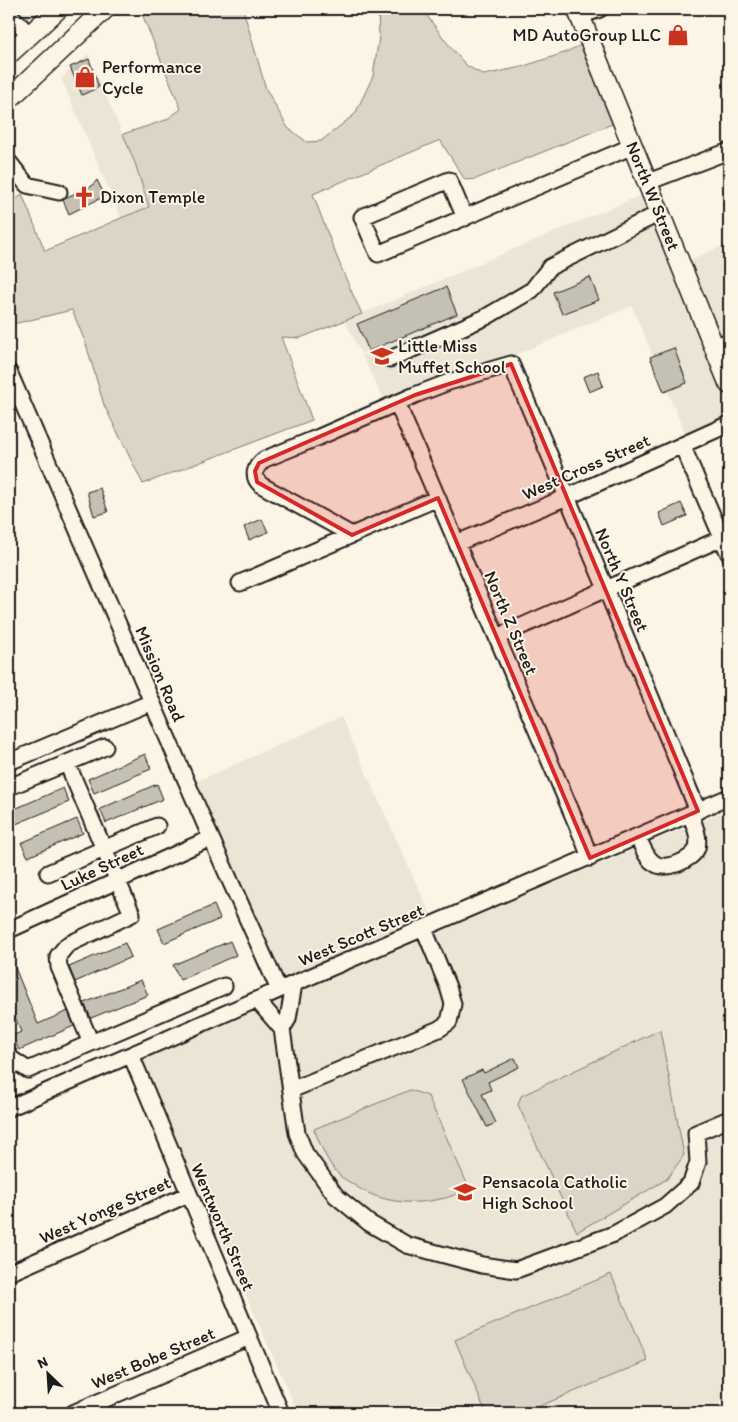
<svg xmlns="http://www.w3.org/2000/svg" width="738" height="1422" viewBox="0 0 738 1422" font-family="Itim,sans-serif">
  <rect width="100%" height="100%" fill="#fcf5e5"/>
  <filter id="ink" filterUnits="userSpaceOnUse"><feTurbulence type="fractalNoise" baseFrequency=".02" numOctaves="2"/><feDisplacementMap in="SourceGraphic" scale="10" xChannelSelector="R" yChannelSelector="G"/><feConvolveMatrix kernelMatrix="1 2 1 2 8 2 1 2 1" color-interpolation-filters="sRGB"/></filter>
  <g filter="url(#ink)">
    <path fill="#ebe5d6" d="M9 9H46L9 42Z
      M88 54 135 163 149 207 121 218 61 78Z
      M646 193 729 399V417L686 436 632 306 507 358 385 402 345 321Z
      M729 243V334L717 339 686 262Z
      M341 717 432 918 281 982 193 783Z
      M729 809V1325L722 1329 729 1346V1399L696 1413H298L141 1059Z"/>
    <path fill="#dbd5c8" stroke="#7c7872" d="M140 9H243L266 89 288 128 307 142 321 141 355 114 373 76 379 37 378 9H422L451 48 467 66 484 75 521 67 564 53 585 43 617 122 476 179 465 180 440 140 313 194C328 235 343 275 362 314L300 338 281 337 312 420 143 484 104 405 86 344 72 310 9 325V206L22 194 45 251 121 218 149 207 135 163 123 134 166 120 181 109Z
      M660 1030 684 1155 667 1179 577 1232 518 1105 521 1096Z
      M410 1090 428 1096 469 1188C460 1192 450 1198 440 1199 409 1206 377 1202 351 1183 346 1180 342 1178 338 1174 327 1162 320 1144 314 1129Z
      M611 1274 648 1361 523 1413H486L455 1340Z"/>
    <path fill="#c4c0b3" stroke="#1c1c1c" d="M89 59 99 87 82 95 70 67Z
      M97 180 105 196 69 214 63 200 67 197 92 186Z
      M590 277 599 300 562 314 553 292Z
      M446 287 457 314 369 351 357 324Z
      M674 348 687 383 664 392 650 357Z
      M598 371 603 386 589 392 583 377Z
      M100 488 108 512 94 516 87 492Z
      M681 503 687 516 664 526 659 513Z
      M262 519 268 532 249 540 244 527Z
      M145 754 151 769 94 793 88 779Z
      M157 784 163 799 106 823 100 809Z
      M63 788 69 802 16 824 10 811Z
      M77 819 83 833 28 857 21 843Z
      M214 905 220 919 164 943 158 929Z
      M230 941 236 955 180 980 173 965Z
      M125 943 131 957 75 982 69 967Z
      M9 953 38 1024 68 1011 74 1026 19 1050 12 1036 21 1032 9 1002Z
      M141 980 148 995 91 1018 84 1003Z
      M515 1058 519 1067 488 1082 491 1090 482 1094 496 1123 487 1127 463 1079 482 1070 484 1073Z"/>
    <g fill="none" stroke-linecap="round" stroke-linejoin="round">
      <g stroke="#1c1c1c" stroke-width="19">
        <path id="minor" d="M9 14 30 35
          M580 16 600 9
          M9 162 27 185 59 192
          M648 182 729 151
          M465 218 449 180 362 217 378 254 633 146
          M714 347 729 341
          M390 359 486 317 532 290 550 267 660 213
          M9 372 211 838 279 990
          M397 403 583 839 590 858
          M682 445 729 554
          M352 535 261 485C251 476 255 466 265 459L319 437 415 395 449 382 511 364 606 589 698 811
          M457 543 567 497 729 424
          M240 583 438 498
          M497 637 729 535
          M9 762 152 702
          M67 763 105 747
          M14 785 67 763 132 914 67 945 58 956 59 967 91 1043 224 986
          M638 837C642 846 646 858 654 863 665 872 693 860 697 848 700 836 694 825 690 814
          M48 873 157 826
          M9 930 211 838
          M257 1000 282 1029 288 1019 294 984
          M282 1029 297 1133 305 1153 336 1196 369 1223 407 1245 482 1265 516 1270 614 1234 665 1206 691 1183 698 1162 696 1133 729 1119
          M9 1055 10 1058 28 1070 91 1043
          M131 1055 281 1413
          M291 1090 439 1029 449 1022 453 1004 448 987 424 929
          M9 1108 279 990 729 797
          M9 1273 189 1194
          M73 1413 249 1337"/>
      </g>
      <g stroke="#1c1c1c" stroke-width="22">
        <path id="major" d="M577 9 729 384
          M9 54 58 9
          M9 99 105 9"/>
      </g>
      <use href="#minor" stroke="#fcf5e5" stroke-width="15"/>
      <use href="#major" stroke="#fcf5e5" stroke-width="19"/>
    </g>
  </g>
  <path fill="#d62828" fill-opacity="0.2" stroke="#d62828" stroke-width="4" stroke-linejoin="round" d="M511 364 698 811 590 858 438 498 352 535 257 482 255 471 259 463 415 395Z"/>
  <defs>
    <g id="shop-bare" transform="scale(1.725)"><path d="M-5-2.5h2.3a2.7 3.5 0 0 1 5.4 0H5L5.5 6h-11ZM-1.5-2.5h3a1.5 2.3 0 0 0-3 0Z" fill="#c8321e" stroke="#fcf5e5" stroke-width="2.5" paint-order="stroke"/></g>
    <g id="church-bare" transform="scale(1.725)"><path d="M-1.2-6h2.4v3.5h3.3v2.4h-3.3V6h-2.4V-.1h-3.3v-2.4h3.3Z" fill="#c8321e" stroke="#fcf5e5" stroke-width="2.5" paint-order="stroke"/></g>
    <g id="school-bare" transform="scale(1.725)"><path d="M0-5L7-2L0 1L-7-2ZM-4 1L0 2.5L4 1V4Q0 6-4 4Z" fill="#c8321e" stroke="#fcf5e5" stroke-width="2.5" paint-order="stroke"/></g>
  </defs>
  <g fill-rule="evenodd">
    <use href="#shop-bare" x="678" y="35"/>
    <use href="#shop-bare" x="85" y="77"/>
    <use href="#church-bare" x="84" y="197"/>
    <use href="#school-bare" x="382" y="356"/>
    <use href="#school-bare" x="465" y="1192"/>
  </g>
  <g text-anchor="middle" stroke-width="4" stroke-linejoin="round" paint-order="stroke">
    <g font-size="18" fill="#1c1c1c" stroke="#fcf5e5" text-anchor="start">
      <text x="661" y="41" text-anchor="end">MD AutoGroup LLC</text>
      <text x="102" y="73">Performance<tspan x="102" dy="21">Cycle</tspan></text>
      <text x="100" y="203">Dixon Temple</text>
      <text x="398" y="352">Little Miss<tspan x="398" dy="21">Muffet School</tspan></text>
      <text x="482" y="1188">Pensacola Catholic<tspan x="482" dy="21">High School</tspan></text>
    </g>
    <g font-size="18" fill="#1c1c1c" stroke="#fcf5e5">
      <text transform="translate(653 196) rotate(68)" y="6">North W Street</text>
      <text transform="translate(586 467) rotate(-24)" y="6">West Cross Street</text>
      <text transform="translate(622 580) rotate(67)" y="6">North Y Street</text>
      <text transform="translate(511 623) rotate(67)" y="6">North Z Street</text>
      <text transform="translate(160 674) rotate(67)" y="6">Mission Road</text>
      <text transform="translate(102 867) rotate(-25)" y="6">Luke Street</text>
      <text transform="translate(361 935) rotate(-23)" y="6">West Scott Street</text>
      <text transform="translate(105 1210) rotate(-24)" y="6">West Yonge Street</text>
      <text transform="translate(223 1227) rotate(67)" y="6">Wentworth Street</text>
      <text transform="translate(153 1358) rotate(-23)" y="6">West Bobe Street</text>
    </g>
  </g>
  <rect width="738" height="1422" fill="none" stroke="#fcf5e5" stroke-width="30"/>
  <rect x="15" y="15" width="708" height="1392" fill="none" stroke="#1c1c1c" stroke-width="2" filter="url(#ink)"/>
  <g transform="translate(48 1374) rotate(335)" stroke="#fcf5e5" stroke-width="4" paint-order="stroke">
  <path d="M0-4L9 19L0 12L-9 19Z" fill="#1c1c1c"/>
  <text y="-8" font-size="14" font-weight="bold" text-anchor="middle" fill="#1c1c1c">N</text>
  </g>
</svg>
